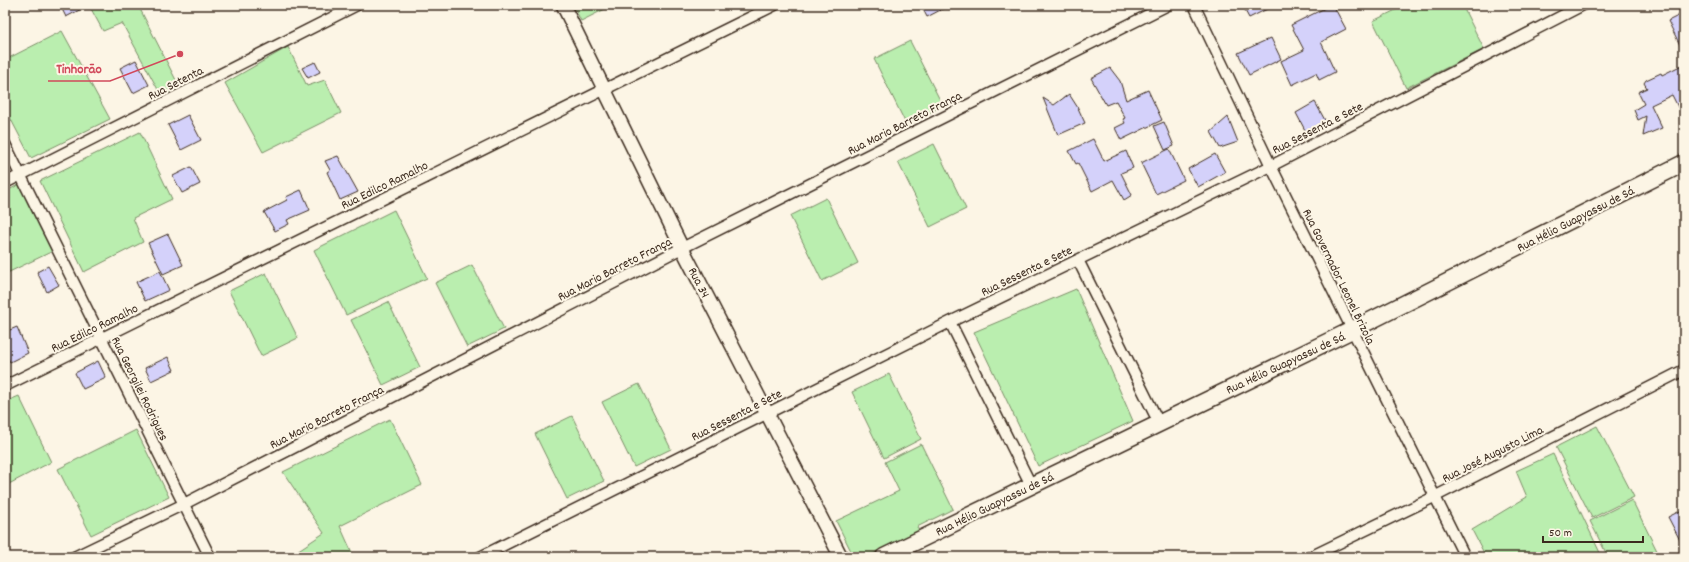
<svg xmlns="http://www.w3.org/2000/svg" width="1689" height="562" viewBox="0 0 1689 562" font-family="Dekko,sans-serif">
  <rect width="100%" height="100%" fill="#fcf5e5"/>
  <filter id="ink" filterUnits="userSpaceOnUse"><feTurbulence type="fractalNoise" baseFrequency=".025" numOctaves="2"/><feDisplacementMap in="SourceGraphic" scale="8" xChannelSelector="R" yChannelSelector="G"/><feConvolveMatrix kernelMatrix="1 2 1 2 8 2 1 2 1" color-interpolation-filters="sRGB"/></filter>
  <g filter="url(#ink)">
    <path fill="#baeeaf" stroke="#7a8c66" d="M89 5H138L180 88 162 97 122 23 103 31Z
      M573 5H613L581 21Z
      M1406 5H1462L1484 49 1406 88 1373 21Z
      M62 31 110 119 31 158 5 108V60Z
      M910 41 943 106 906 124 874 59Z
      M288 47 307 86 325 80 341 113 263 152 225 83Z
      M140 132 172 199 133 218 143 242 84 272 40 181Z
      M934 144 966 209 930 227 898 162Z
      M20 184 53 251 5 274V192Z
      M826 198 858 263 822 281 790 216Z
      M394 210 427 278 346 315 314 250Z
      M472 265 504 329 467 347 435 283Z
      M266 273 298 338 261 356 229 291Z
      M1076 289 1133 421 1038 466 974 332Z
      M388 302 420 367 383 385 351 320Z
      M889 374 921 439 884 458 852 392Z
      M639 384 671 449 634 467 602 402Z
      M19 396 51 462 5 486V402Z
      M572 416 604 481 567 499 535 434Z
      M390 419 422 485 340 526 354 557H288L324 533 283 472Z
      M1597 426 1634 497 1592 518 1556 447Z
      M136 430 169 497 91 535 58 469Z
      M921 444 953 509 917 527 919 531 866 557H854L836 521 899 491 885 462Z
      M1553 454 1602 557H1486L1472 530 1527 497 1516 471Z
      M1632 500 1660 557H1608L1590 521Z"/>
    <path fill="#d4d1fa" stroke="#3b2a1e" d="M60 5H89L66 17Z
      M921 5H950L927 17Z
      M1242 5H1275L1249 18Z
      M1331 5H1333L1346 29 1321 42 1335 72 1319 80 1316 73 1292 85 1281 61 1304 50 1291 25Z
      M1684 13V53L1668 21Z
      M1271 38 1281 59 1249 75 1238 53Z
      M136 60 149 85 133 93 120 68Z
      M315 62 320 72 308 78 302 68Z
      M1684 64V119L1672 95 1651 105 1662 128 1643 136 1646 116 1638 120 1634 110 1644 104 1638 92 1647 88 1644 83 1646 80 1661 73 1662 75Z
      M1110 68 1120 81 1126 100 1148 90 1162 120 1121 140 1115 128 1125 123 1123 119 1125 118 1116 101 1106 105 1091 78Z
      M1069 94 1078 108 1085 123 1058 135 1043 98 1054 105Z
      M1315 102 1326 122 1306 132 1296 113Z
      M188 115 201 140 181 150 168 125Z
      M1228 117 1238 142 1220 148 1211 132Z
      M1164 122 1174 146 1165 150 1154 126Z
      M1093 139 1104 161 1126 151 1133 168 1121 173 1132 195 1124 200 1113 180 1092 191 1078 163 1076 164 1069 151Z
      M1169 149 1184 180 1156 194 1141 163Z
      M1215 154 1225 172 1198 187 1188 169Z
      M338 156 358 192 340 200 327 172 330 170 325 161Z
      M191 167 200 184 182 193 173 176Z
      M301 190 310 210 287 220 289 224 275 231 264 212 287 200 286 197Z
      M168 234 183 265 163 274 148 243Z
      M48 266 59 285 47 292 37 272Z
      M160 271 169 290 145 301 136 282Z
      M17 327 28 353 10 362 5 353V332Z
      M168 357 174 370 151 381 145 368Z
      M98 361 106 378 83 389 75 373Z
      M1684 509V548L1668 517Z"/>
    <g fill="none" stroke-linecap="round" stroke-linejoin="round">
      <g stroke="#3b2a1e" stroke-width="13">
        <path id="minor" d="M1194 5 1271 166 1465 557
          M5 144 210 557
          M5 183 357 5
          M1078 260 1159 423
          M950 322 1031 485
          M5 386 775 5
          M74 557 184 504 682 248 1168 5
          M480 557 950 322 1271 166 1583 5
          M1310 557 1434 497 1684 370"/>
      </g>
      <g stroke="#3b2a1e" stroke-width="16">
        <path id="tertiary" d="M563 5 682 248 841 557"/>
      </g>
      <g stroke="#3b2a1e" stroke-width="19">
        <path id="primary" d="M884 557 1352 330 1684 163"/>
      </g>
      <use href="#minor" stroke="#fcf5e5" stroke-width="10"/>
      <use href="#tertiary" stroke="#fcf5e5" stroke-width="13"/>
      <use href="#primary" stroke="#fcf5e5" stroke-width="16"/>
    </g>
  </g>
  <g text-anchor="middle" stroke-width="4" stroke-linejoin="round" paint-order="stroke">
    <g font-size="13" fill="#3b2a1e" stroke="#fcf5e5">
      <text transform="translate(175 82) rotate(-27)" y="5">Rua Setenta</text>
      <text transform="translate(904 122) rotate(-27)" y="5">Rua Mario Barreto França</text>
      <text transform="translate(1317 127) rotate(-27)" y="5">Rua Sessenta e Sete</text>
      <text transform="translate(384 184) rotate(-26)" y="5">Rua Edilco Ramalho</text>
      <text transform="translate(1575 218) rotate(-27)" y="5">Rua Hélio Guapyassu de Sá</text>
      <text transform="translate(614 268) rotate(-27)" y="5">Rua Mario Barreto França</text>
      <text transform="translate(1026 270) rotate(-26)" y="5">Rua Sessenta e Sete</text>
      <text transform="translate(1340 276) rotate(64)" y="5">Rua Governador Leonel Brizola</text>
      <text transform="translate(700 282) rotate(63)" y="5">Rua 34</text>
      <text transform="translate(94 327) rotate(-26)" y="5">Rua Edilco Ramalho</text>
      <text transform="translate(1285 362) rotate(-25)" y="5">Rua Hélio Guapyassu de Sá</text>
      <text transform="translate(141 388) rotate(64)" y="5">Rua Georgilei Rodrigues</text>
      <text transform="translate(736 414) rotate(-27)" y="5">Rua Sessenta e Sete</text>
      <text transform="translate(326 416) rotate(-27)" y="5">Rua Mario Barreto França</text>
      <text transform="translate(1492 453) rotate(-27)" y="5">Rua José Augusto Lima</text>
      <text transform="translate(994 503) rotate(-26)" y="5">Rua Hélio Guapyassu de Sá</text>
    </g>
  </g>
  <path fill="none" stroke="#d1495b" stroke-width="1.5" d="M180 54L110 81H48"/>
  <circle fill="#d1495b" stroke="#fcf5e5" stroke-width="1.5" cx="180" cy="54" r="4"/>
  <g font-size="14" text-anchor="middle" font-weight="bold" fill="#d1495b" stroke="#fcf5e5" stroke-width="4" stroke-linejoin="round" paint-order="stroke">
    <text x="79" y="73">Tinhorão</text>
  </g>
  <rect width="1689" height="562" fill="none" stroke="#fcf5e5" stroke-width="20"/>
  <rect x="10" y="10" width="1669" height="542" fill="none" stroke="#3b2a1e" stroke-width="1.5" filter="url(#ink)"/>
  <path d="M1543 536v6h100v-6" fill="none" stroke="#3b2a1e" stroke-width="2"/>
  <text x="1549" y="536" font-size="12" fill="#3b2a1e" stroke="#fcf5e5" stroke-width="3" paint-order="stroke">50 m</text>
</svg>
